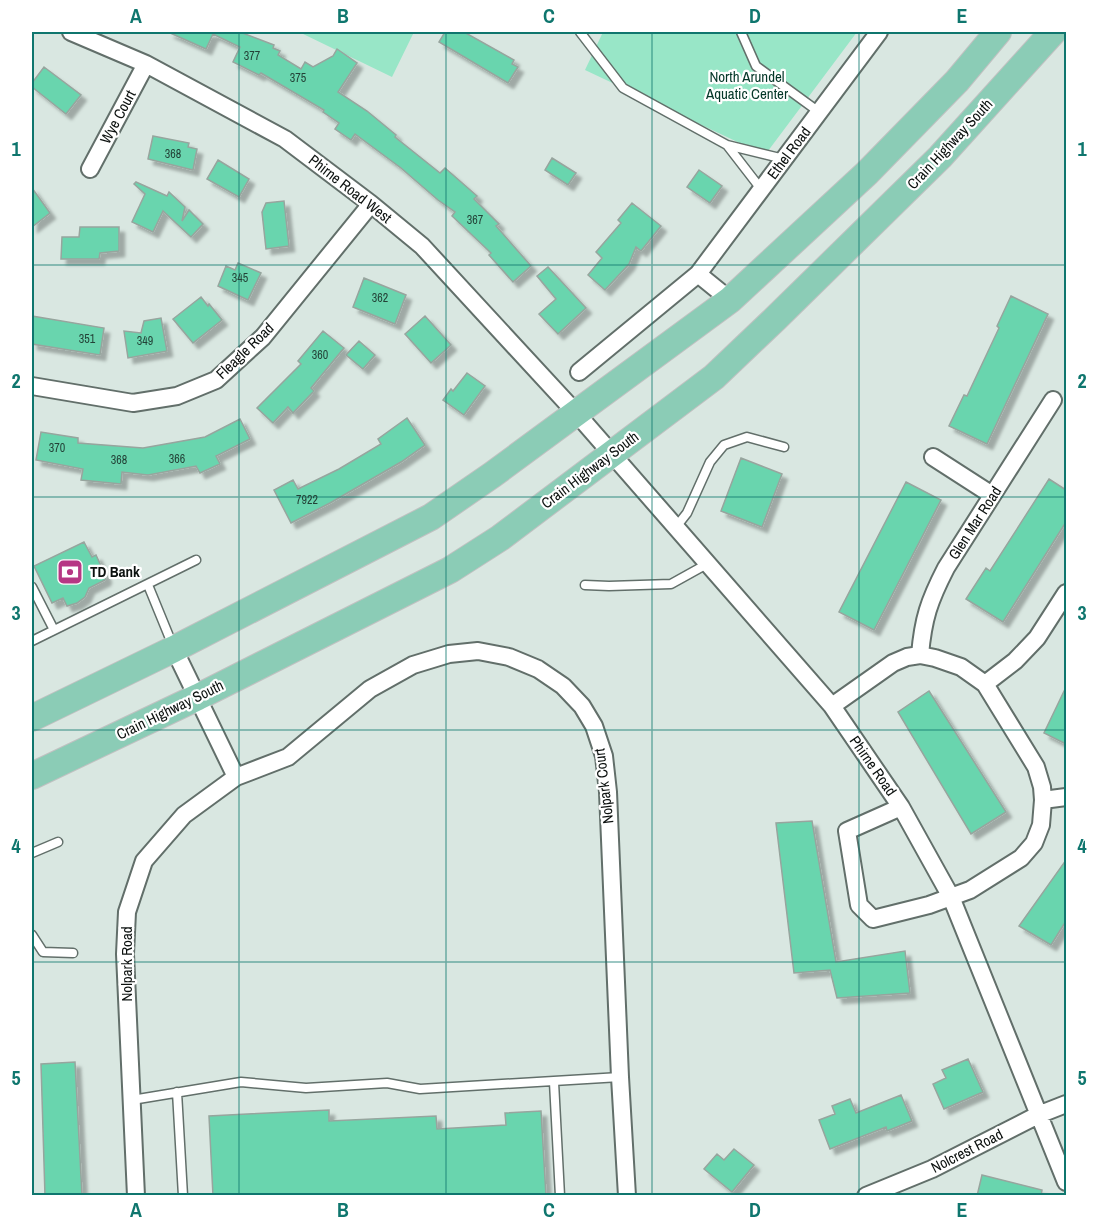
<svg xmlns="http://www.w3.org/2000/svg" width="1098" height="1227" viewBox="0 0 1098 1227" font-family="'Archivo Narrow',sans-serif">
  <defs>
    <filter id="shadow"><feDropShadow dx="5.5" dy="5.5" stdDeviation="1.5" flood-color="#0004"/></filter>
  </defs>
  <rect width="100%" height="100%" fill="#d9e7e1"/>
  <path fill="#98e6c7" d="M299 32H414L392 77Z
    M603 32H857L765 155 585 70Z"/>
  <path fill="#69d5ae" stroke="#97a59e" stroke-width="1.5" filter="url(#shadow)" d="M168 32H240L274 45 273 48 280 51 278 55 301 69 305 62 313 67 333 56 337 49 357 63 338 92 367 111 396 135 395 137 440 173 445 168 477 196 474 199 499 224 496 226 531 266 513 282 489 255 491 253 452 216 455 212 438 200 401 168 355 134 351 140 335 129 339 123 323 112 324 110 261 73 259 75 233 62 240 47 213 34 206 49Z
    M445 32H464L514 60 512 64 518 67 508 83 439 42Z
    M44 67 81 95 66 114 32 87V83Z
    M153 136 189 143 188 147 197 149 193 170 148 159Z
    M552 158 576 173 568 185 545 170Z
    M218 160 249 179 239 197 207 179Z
    M699 170 722 186 710 203 687 187Z
    M136 182 167 196 169 192 185 207 182 221 189 210 203 224 191 237 163 211 153 232 132 222 145 194 134 184Z
    M32 188 50 213 32 227Z
    M284 201 289 246 266 249 262 212 266 203Z
    M632 203 661 226 641 251 636 247 629 264 605 290 588 275 602 258 596 252 621 223 618 220Z
    M80 227H119V251L100 253 99 259H61L62 237H79Z
    M238 263 261 273 248 300 218 286 226 266 235 270Z
    M548 267 586 308 558 334 539 314 556 299 537 276Z
    M364 278 406 295 395 324 353 307Z
    M1011 296 1048 314 987 444 949 426 964 395 967 396 999 328 997 326Z
    M201 297 208 306 209 304 222 320 193 343 173 319Z
    M32 316 104 328 100 355 32 344Z
    M425 316 451 345 431 363 405 334Z
    M161 318 167 351 128 358 124 331 141 333 144 321Z
    M323 331 344 348 311 388 314 391 293 413 288 407 273 423 257 408 301 364 298 361Z
    M359 341 375 355 363 369 346 355Z
    M467 373 485 386 464 415 443 400 451 389 453 391Z
    M407 418 425 445 401 462 330 503 291 523 274 490 293 480 298 489 339 469 381 444 378 439Z
    M240 419 250 439 216 456 220 464 200 473 196 466 148 475 122 472 121 484 81 480 83 469 36 460 41 432 78 438V443L143 448 205 437Z
    M741 458 782 474 762 527 721 511Z
    M1049 479 1066 490V522L1003 622 966 599 986 568 990 571Z
    M906 482 941 500 874 630 839 612Z
    M84 542 92 557 96 555 106 577 105 580 89 588 85 597 77 603 67 606 63 598 52 603 34 566Z
    M1066 687V744L1044 733Z
    M929 691 1006 812 971 834 898 712Z
    M812 821 836 962 905 951 910 993 837 998 830 970 794 973 776 823Z
    M1066 860V921L1051 945 1019 926Z
    M968 1059 983 1092 944 1109 933 1084 946 1078 942 1070Z
    M75 1062 82 1196H45L41 1064Z
    M901 1095 912 1121 887 1131 886 1127 830 1149 819 1120 835 1114 832 1106 850 1099 856 1113Z
    M329 1110V1121L436 1116 437 1129 506 1125 505 1113 541 1111 546 1196H213L209 1116Z
    M734 1149 754 1165 732 1192 704 1169 717 1154 724 1160Z
    M982 1175 1042 1190 1041 1196H977Z"/>
  <g fill="none" stroke-linecap="round" stroke-linejoin="round">
    <g stroke="#626f6a" stroke-width="11">
      <path id="lane" d="M580 32 623 88 727 145 784 159
        M741 32 756 66 819 112
        M727 145 761 189
        M676 527 687 513 710 462 724 445 747 437 784 447
        M148 585 173 646
        M585 585 609 586 671 584 707 564
        M32 587 54 630
        M32 641 196 560
        M32 853 58 842
        M32 935 43 952 73 953
        M554 1082 560 1196
        M177 1092 183 1196
        M132 1100 241 1082 306 1088 387 1083 420 1089 620 1077"/>
    </g>
    <g stroke="#626f6a" stroke-width="20">
      <path id="street" d="M71 32 146 64 285 139 371 204 422 246 577 414 832 706 901 807 951 897 1066 1182
        M90 169 146 64
        M698 274 730 300
        M579 372 698 274 879 32
        M32 386 133 403 177 396 216 380 263 337 371 204
        M933 457 992 495
        M174 649 236 777
        M920 655C923 619 929 601 946 568L1053 400
        M985 684 1015 661 1037 638 1066 593
        M832 706 893 663 907 657 920 655 935 658 961 667 985 684 1036 767 1042 787 1043 800 1041 825 1034 843 1021 858 970 890 929 905 873 919 859 905 847 831 901 807
        M1043 800 1066 797
        M136 1196 125 954 127 912 144 861 184 815 236 777 288 757 370 689 413 665 449 654 478 651 509 657 538 669 563 686 582 706 594 726 604 756 608 792 620 1077 627 1196
        M866 1196 932 1169 1038 1115 1066 1104"/>
    </g>
    <g stroke="#c0c1c1" stroke-width="28">
      <path id="primary" d="M32 718 174 649 431 517 492 475 730 300 867 173 957 81 998 32
        M32 776 198 697 450 570 500 538 714 377 776 318 940 157 1053 32"/>
    </g>
    <use href="#lane" stroke="#fff" stroke-width="8"/>
    <use href="#street" stroke="#fff" stroke-width="16"/>
    <use href="#primary" stroke="#8bccb6" stroke-width="26"/>
  </g>
  <path fill="none" stroke="#0f766e" stroke-width="1.5" stroke-opacity="0.55" d="M239 32V1196M446 32V1196M652 32V1196M859 32V1196M32 265H1066M32 497H1066M32 730H1066M32 962H1066"/>
  <defs>
    <g id="bank-square" transform="scale(1.35)"><rect x="-9" y="-9" width="18" height="18" rx="4" fill="#b63784" stroke="#fff"/><path d="M-6-4H6V4H-6ZM0-2.3a2.3 2.3 0 1 0 0 4.6a2.3 2.3 0 1 0 0-4.6Z" fill="#fff"/></g>
  </defs>
  <g fill-rule="evenodd">
    <use href="#bank-square" x="70" y="572"/>
  </g>
  <g text-anchor="middle" stroke-width="4.5" stroke-linejoin="round" paint-order="stroke">
    <g font-size="12" fill="#234237">
      <text x="252" y="60">377</text>
      <text x="298" y="82">375</text>
      <text x="173" y="158">368</text>
      <text x="475" y="224">367</text>
      <text x="240" y="282">345</text>
      <text x="380" y="302">362</text>
      <text x="87" y="343">351</text>
      <text x="145" y="345">349</text>
      <text x="320" y="359">360</text>
      <text x="57" y="452">370</text>
      <text x="177" y="463">366</text>
      <text x="119" y="464">368</text>
      <text x="307" y="504">7922</text>
    </g>
    <g font-size="15" fill="#033627" stroke="#fff">
      <text x="747" y="82">North Arundel<tspan x="747" dy="17">Aquatic Center</tspan></text>
    </g>
    <g font-size="15" fill="#0c110f" stroke="#fff">
      <text transform="translate(118 117) rotate(-62)" y="5">Wye Court</text>
      <text transform="translate(950 144) rotate(-47)" y="5">Crain Highway South</text>
      <text transform="translate(789 153) rotate(-53)" y="5">Ethel Road</text>
      <text transform="translate(350 189) rotate(38)" y="5">Phirne Road West</text>
      <text transform="translate(245 351) rotate(-44)" y="5">Fleagle Road</text>
      <text transform="translate(590 470) rotate(-37)" y="5">Crain Highway South</text>
      <text transform="translate(975 523) rotate(-57)" y="5">Glen Mar Road</text>
      <text transform="translate(170 710) rotate(-26)" y="5">Crain Highway South</text>
      <text transform="translate(873 766) rotate(55)" y="5">Phirne Road</text>
      <text transform="translate(604 786) rotate(-97)" y="5">Nolpark Court</text>
      <text transform="translate(127 964) rotate(-90)" y="5">Nolpark Road</text>
      <text transform="translate(967 1151) rotate(-27)" y="5">Nolcrest Road</text>
    </g>
    <g font-size="15" font-weight="bold" fill="#0c110f" stroke="#fff" text-anchor="start">
      <text x="90" y="577">TD Bank</text>
    </g>
  </g>
  <rect width="1098" height="1227" fill="none" stroke="#ffffff" stroke-width="66"/>
  <rect x="33" y="33" width="1032" height="1161" fill="none" stroke="#0f766e" stroke-width="2"/>
  <g font-size="20" text-anchor="middle" font-weight="bold" fill="#0f766e">
    <text x="136" y="23">A</text>
    <text x="343" y="23">B</text>
    <text x="549" y="23">C</text>
    <text x="755" y="23">D</text>
    <text x="962" y="23">E</text>
    <text x="16" y="156">1</text>
    <text x="1082" y="156">1</text>
    <text x="16" y="388">2</text>
    <text x="1082" y="388">2</text>
    <text x="16" y="620">3</text>
    <text x="1082" y="620">3</text>
    <text x="16" y="853">4</text>
    <text x="1082" y="853">4</text>
    <text x="16" y="1085">5</text>
    <text x="1082" y="1085">5</text>
    <text x="136" y="1217">A</text>
    <text x="343" y="1217">B</text>
    <text x="549" y="1217">C</text>
    <text x="755" y="1217">D</text>
    <text x="962" y="1217">E</text>
  </g>
</svg>
